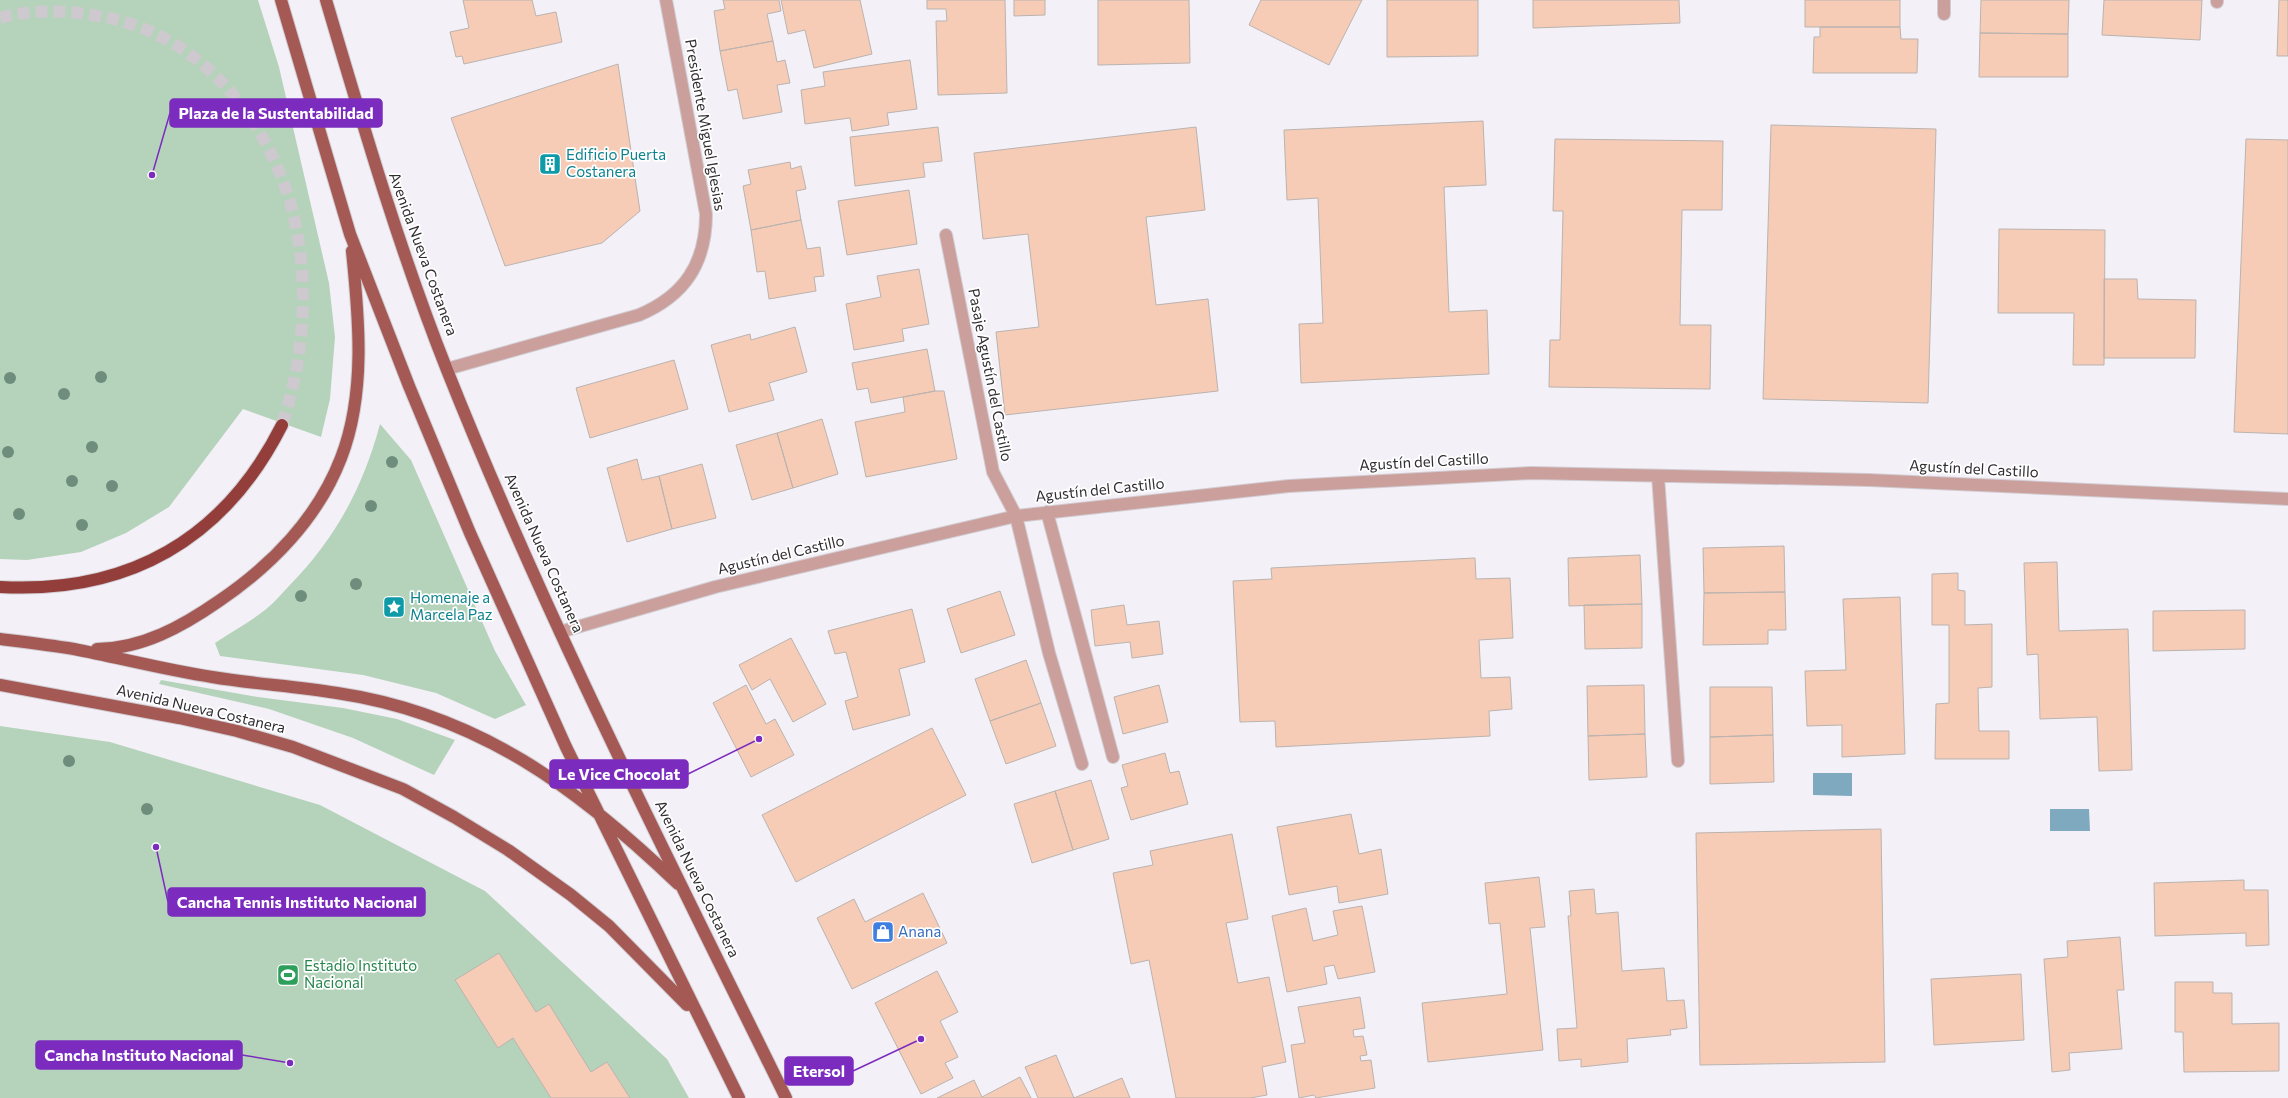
<svg xmlns="http://www.w3.org/2000/svg" width="2288" height="1098" viewBox="0 0 2288 1098" font-family="Commissioner,sans-serif">
  <rect width="100%" height="100%" fill="#f4f0f7"/>
  <path fill="#b5d3bb" d="M0 0H258L279 67 329 283 335 337 330 399 321 437 243 409 169 507 126 533 81 552 27 560 0 559Z
    M380 424 411 460 495 651 526 705 495 719 436 693 363 675 220 656 215 643C231 632 250 622 265 610 274 603 281 594 289 586 335 539 363 488 380 424Z
    M161 680 258 697 343 708 397 719 455 740 434 775 353 738 269 709 159 684Z
    M0 726 110 742 320 805 485 891 667 1059 689 1098H0Z"/>
  <path fill="#7ea9bf" d="M1813 773H1852V796L1813 795Z
    M2050 809H2089L2090 831H2050Z"/>
  <path fill="#f7ccb7" stroke="#bab3af" d="M463 0H532L536 16 556 12 562 42 464 64 462 56 456 57 450 32 469 28Z
    M723 0H779L781 11 767 14 773 41 720 51 714 11 725 9Z
    M781 0H860L872 54 814 68 805 30 788 34Z
    M927 0H1005L1007 93 938 95 936 21H947L946 9H927Z
    M1014 0H1045V15L1014 16Z
    M1098 0H1189L1190 63 1098 65Z
    M1261 0H1362L1329 65 1249 25Z
    M1387 0H1478V56L1387 57Z
    M1533 0H1679L1680 23 1533 28Z
    M1805 0H1900V27H1805Z
    M1981 0H2069L2068 34 1980 33Z
    M2104 0H2202L2200 40 2102 35Z
    M2279 0H2288V56H2277Z
    M1820 27H1900L1901 39H1918L1917 73H1813L1814 37H1820Z
    M1980 33 2068 34V77H1979Z
    M773 41 777 62 785 60 790 83 777 85 782 112 743 119 737 89 728 91 720 51Z
    M910 60 917 109 887 113 889 125 852 131 850 118 805 124 801 90 825 86 823 72Z
    M618 64 640 211 602 243 505 266 451 118Z
    M1483 121 1486 185 1444 187 1449 312 1487 310 1489 374 1301 383 1299 324 1323 323 1318 198 1287 200 1284 130Z
    M1771 125 1936 129 1928 403 1763 399Z
    M938 127 942 161 923 163 925 177 855 186 850 137Z
    M1196 127 1205 210 1146 217 1156 305 1208 299 1218 391 1005 415 996 332 1039 327 1028 234 983 239 974 153Z
    M1555 139 1723 141 1722 210H1682L1680 325H1711L1710 389 1549 387 1550 340H1560L1563 211H1553Z
    M2246 139 2288 140V434L2234 432Z
    M790 162 791 169 801 166 806 189 796 191 801 220 751 230 743 186 751 184 748 170Z
    M909 190 917 244 847 255 838 201Z
    M801 220 807 249 820 247 824 276 814 277 816 291 769 299 765 271 757 272 751 230Z
    M1999 229 2105 230 2104 365H2073L2074 313H1998Z
    M919 269 929 324 902 329 904 341 854 350 846 304 881 297 877 276Z
    M2104 279H2137L2138 299 2196 300 2195 358H2104Z
    M795 327 807 372 769 383 774 400 729 412 711 345 750 334 751 340Z
    M927 349 935 391 871 403 868 388 857 390 852 363Z
    M674 360 688 409 590 438 576 388Z
    M935 391H944L957 459 866 477 855 422 905 412 903 397Z
    M822 419 838 474 793 488 777 433Z
    M777 433 793 488 752 500 736 445Z
    M637 459 642 480 659 476 672 529 627 542 607 468Z
    M702 464 716 518 672 529 659 476Z
    M1784 546 1785 592 1704 593 1703 548Z
    M1640 555 1642 604 1569 606 1568 558Z
    M1475 558 1476 579 1510 578 1513 638 1479 640 1481 678 1510 677 1512 709 1489 711 1490 736 1276 747 1275 721 1240 722 1233 581 1272 579 1271 568Z
    M2057 562 2059 631 2128 629 2132 770 2099 771 2097 717 2040 719 2038 654 2027 655 2024 563Z
    M1958 573V590L1965 591V625L1992 624V687L1978 688 1979 731H2009V759H1935L1936 704 1949 703V625H1932V574Z
    M1000 591 1015 635 961 653 947 609Z
    M1785 592 1786 630H1768V644L1703 645 1704 593Z
    M1900 597 1905 754 1842 757V725L1807 726 1805 671 1846 670 1843 599Z
    M1642 604V648L1585 649 1584 605Z
    M1124 605 1127 625 1159 621 1163 654 1132 658 1130 642 1095 646 1091 610Z
    M912 609 925 662 899 669 910 715 853 730 845 701 858 697 846 652 835 654 828 631Z
    M2245 610V649L2153 651V611Z
    M791 638 826 704 793 722 770 679 752 690 739 665Z
    M1026 660 1041 703 990 721 975 679Z
    M746 685 766 724 775 719 794 755 751 777 713 703Z
    M1159 685 1168 722 1123 734 1114 697Z
    M1644 685 1645 734 1588 736 1587 686Z
    M1710 687H1772L1773 735 1710 737Z
    M1041 703 1056 746 1006 764 990 721Z
    M932 728 966 795 796 882 762 815Z
    M1645 734 1647 777 1589 780 1588 736Z
    M1773 735 1774 782 1710 784V737Z
    M1165 753 1170 773 1179 771 1188 804 1131 820 1121 788 1128 786 1122 765Z
    M1091 780 1109 839 1073 850 1055 791Z
    M1055 791 1073 850 1032 863 1014 804Z
    M1351 814 1359 854 1381 849 1388 894 1339 903 1337 886 1289 895 1277 827Z
    M1881 829 1885 1062 1700 1065 1696 833Z
    M1232 834 1248 919 1226 923 1238 983 1269 977 1286 1062 1262 1067 1267 1095 1250 1098H1176L1149 960 1131 964 1113 873 1153 865 1150 851Z
    M1539 877 1545 927 1530 928 1543 1050 1428 1062 1422 1003 1507 994 1500 923 1489 924 1485 883Z
    M2244 880V890H2268L2269 945 2246 946V933L2155 936 2154 883Z
    M1594 889 1596 914 1618 912 1622 971 1664 968 1667 1001 1684 1000 1687 1028 1670 1030 1671 1035 1627 1039 1628 1062 1581 1067V1059L1559 1061 1557 1029 1577 1028 1568 916H1571L1569 891Z
    M923 893 947 943 852 989 817 918 854 899 865 922Z
    M1362 906 1375 972 1338 979 1334 965 1324 967 1327 984 1287 992 1272 916 1306 908 1313 941 1338 935 1333 911Z
    M2120 937 2124 990H2117L2122 1049 2069 1053 2070 1070 2052 1072 2044 959 2068 957 2067 941Z
    M499 953 536 1012 549 1004 591 1072 607 1062 630 1098H551L513 1038 498 1048 455 980Z
    M937 971 958 1012 940 1021 958 1057 945 1063 953 1078 921 1094 875 1003Z
    M2021 974 2024 1040 1934 1045 1931 979Z
    M2175 982H2213V993H2232V1024L2279 1023V1071L2184 1072 2183 1032H2175Z
    M1360 997 1365 1028 1353 1030 1354 1037 1363 1036 1367 1055 1360 1056 1361 1061 1371 1060 1375 1088 1316 1098 1314 1095 1299 1098 1291 1045 1305 1043 1298 1007Z
    M1056 1055 1074 1098 1122 1078 1130 1098H1038L1025 1067Z
    M1020 1077 1031 1098H937L974 1080 982 1097Z"/>
  <g fill="none" stroke-linecap="round" stroke-linejoin="round">
    <path stroke="#cdc9cf" stroke-width="12" stroke-dasharray="12 6" stroke-linecap="butt" d="M0 18C39 7 82 11 121 21 220 48 285 146 299 244 308 305 301 368 282 425"/>
    <g stroke="#d1cdd3" stroke-width="14">
      <path id="minor" d="M1944 0V14
        M2217 2V0
        M946 235 993 472 1016 516 1049 653 1082 764
        M447 369 639 315C684 296 706 264 706 214L666 0
        M1658 476 1678 761
        M1047 512 1113 757
        M560 632 715 587 1016 516 1289 486 1531 473 1869 480 2288 499"/>
    </g>
    <g stroke="#d1cdd3" stroke-width="14">
      <path id="major" d="M281 0 350 234 409 386 470 533 566 747 739 1098
        M326 0C363 125 399 249 447 370 546 619 668 858 786 1098
        M0 639C24 642 49 645 74 649 120 658 166 670 212 677 254 684 296 686 337 693 478 714 578 788 678 884
        M97 649C142 649 183 626 219 601 271 566 318 518 341 458 366 394 359 318 352 251
        M0 685 179 718 237 731 293 747 403 789 454 817 508 850 571 895 609 926 687 1005"/>
    </g>
    <g stroke="#d1cdd3" stroke-width="14">
      <path id="highway" d="M0 587C128 594 224 540 282 425"/>
    </g>
    <use href="#minor" stroke="#cba09c" stroke-width="12"/>
    <use href="#major" stroke="#a45954" stroke-width="12"/>
    <use href="#highway" stroke="#943e3b" stroke-width="12"/>
  </g>
  <g fill="#6e8d7c">
    <circle cx="101" cy="377" r="6"/>
    <circle cx="10" cy="378" r="6"/>
    <circle cx="64" cy="394" r="6"/>
    <circle cx="92" cy="447" r="6"/>
    <circle cx="8" cy="452" r="6"/>
    <circle cx="392" cy="462" r="6"/>
    <circle cx="72" cy="481" r="6"/>
    <circle cx="112" cy="486" r="6"/>
    <circle cx="371" cy="506" r="6"/>
    <circle cx="19" cy="514" r="6"/>
    <circle cx="82" cy="525" r="6"/>
    <circle cx="356" cy="584" r="6"/>
    <circle cx="301" cy="596" r="6"/>
    <circle cx="69" cy="761" r="6"/>
    <circle cx="147" cy="809" r="6"/>
  </g>
  <defs>
    <g id="building-square" transform="scale(1.15)"><rect x="-9" y="-9" width="18" height="18" rx="4" fill="#0f9aa8" stroke="#fff"/><path d="M-4-6H4V6H1V3H-1V6H-4ZM-2.5-4.3h1.7v1.8h-1.7ZM.8-4.3h1.7v1.8H.8ZM-2.5-1h1.7V.8h-1.7ZM.8-1h1.7V.8H.8Z" fill="#fff"/></g>
    <g id="sight-square" transform="scale(1.15)"><rect x="-9" y="-9" width="18" height="18" rx="4" fill="#0f9aa8" stroke="#fff"/><path d="M0-6L1.8-2.2L6-1.7L2.9 1.2L3.7 5.4L0 3.3L-3.7 5.4L-2.9 1.2L-6-1.7L-1.8-2.2Z" fill="#fff"/></g>
    <g id="shop-square" transform="scale(1.15)"><rect x="-9" y="-9" width="18" height="18" rx="4" fill="#3f7fe0" stroke="#fff"/><path d="M-5-2.5h2.3a2.7 3.5 0 0 1 5.4 0H5L5.5 6h-11ZM-1.5-2.5h3a1.5 2.3 0 0 0-3 0Z" fill="#fff"/></g>
    <g id="stadium-square" transform="scale(1.15)"><rect x="-9" y="-9" width="18" height="18" rx="4" fill="#2e9e5b" stroke="#fff"/><path d="M0-5a6.5 5 0 1 0 0 10a6.5 5 0 1 0 0-10ZM-3.5-1.8h7v3.6h-7Z" fill="#fff"/></g>
  </defs>
  <g fill-rule="evenodd">
    <use href="#building-square" x="550" y="164"/>
    <use href="#sight-square" x="394" y="607"/>
    <use href="#shop-square" x="883" y="932"/>
    <use href="#stadium-square" x="288" y="975"/>
  </g>
  <g text-anchor="middle" stroke-width="3.5" stroke-linejoin="round" paint-order="stroke">
    <g font-size="15" fill="#302e31" stroke="#fff">
      <text transform="translate(705 125) rotate(80)" y="5">Presidente Miguel Iglesias</text>
      <text transform="translate(423 254) rotate(70)" y="5">Avenida Nueva Costanera</text>
      <text transform="translate(990 375) rotate(79)" y="5">Pasaje Agustín del Castillo</text>
      <text transform="translate(1424 462) rotate(-3)" y="5">Agustín del Castillo</text>
      <text transform="translate(1974 469) rotate(3)" y="5">Agustín del Castillo</text>
      <text transform="translate(1100 490) rotate(-6)" y="5">Agustín del Castillo</text>
      <text transform="translate(544 553) rotate(66)" y="5">Avenida Nueva Costanera</text>
      <text transform="translate(781 555) rotate(-13)" y="5">Agustín del Castillo</text>
      <text transform="translate(201 709) rotate(13)" y="5">Avenida Nueva Costanera</text>
      <text transform="translate(697 879) rotate(64)" y="5">Avenida Nueva Costanera</text>
    </g>
    <g font-size="15" fill="#0d838f" stroke="#fff" text-anchor="start">
      <text x="566" y="160">Edificio Puerta<tspan x="566" dy="17">Costanera</tspan></text>
      <text x="410" y="603">Homenaje a<tspan x="410" dy="17">Marcela Paz</tspan></text>
    </g>
    <g font-size="15" fill="#366cbe" stroke="#fff" text-anchor="start">
      <text x="898" y="937">Anana</text>
    </g>
    <g font-size="15" fill="#27864d" stroke="#fff" text-anchor="start">
      <text x="304" y="971">Estadio Instituto<tspan x="304" dy="17">Nacional</tspan></text>
    </g>
  </g>
  <path fill="none" stroke="#7b2cbf" stroke-width="1.5" d="M152 175L170 113M759 739L688 774M156 847L168 902M290 1063L242 1055M921 1039L853 1071"/>
  <g fill="#7b2cbf" stroke="#fff" stroke-width="1.5">
    <circle cx="152" cy="175" r="4"/>
    <circle cx="759" cy="739" r="4"/>
    <circle cx="156" cy="847" r="4"/>
    <circle cx="290" cy="1063" r="4"/>
    <circle cx="921" cy="1039" r="4"/>
  </g>
  <g fill="#7b2cbf" stroke="#7b2cbf" stroke-width="1.5">
    <rect x="170" y="99" width="212" height="28" rx="4"/>
    <rect x="550" y="760" width="138" height="28" rx="4"/>
    <rect x="168" y="888" width="257" height="28" rx="4"/>
    <rect x="36" y="1041" width="206" height="28" rx="4"/>
    <rect x="785" y="1057" width="68" height="28" rx="4"/>
  </g>
  <g font-size="16" text-anchor="middle" font-weight="bold" fill="#fff">
    <text x="276" y="119">Plaza de la Sustentabilidad</text>
    <text x="619" y="780">Le Vice Chocolat</text>
    <text x="297" y="908">Cancha Tennis Instituto Nacional</text>
    <text x="139" y="1061">Cancha Instituto Nacional</text>
    <text x="819" y="1077">Etersol</text>
  </g>
</svg>
